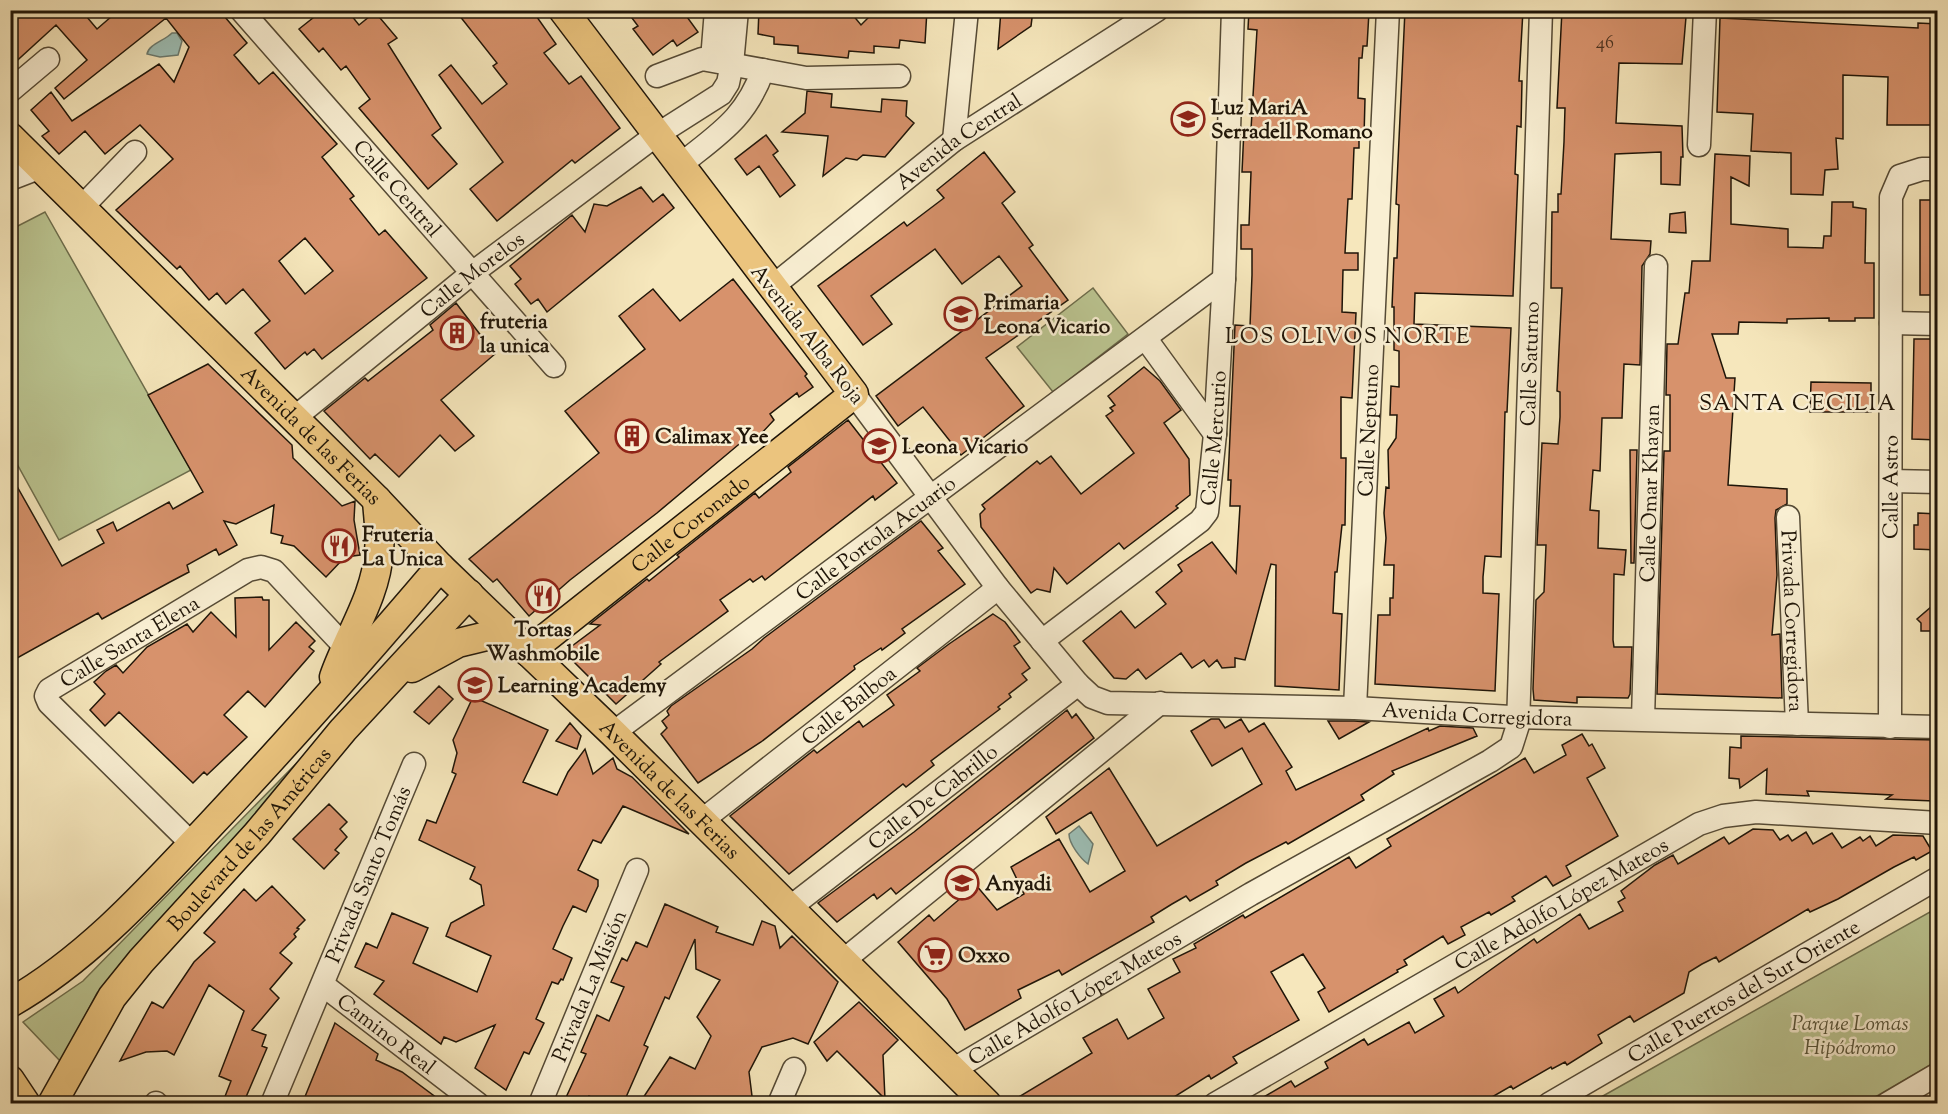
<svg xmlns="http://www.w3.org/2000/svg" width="1948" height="1114" viewBox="0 0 1948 1114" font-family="'Sorts Mill Goudy',serif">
  <rect width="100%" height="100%" fill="#f6e7bc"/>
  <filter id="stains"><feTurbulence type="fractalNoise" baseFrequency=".00333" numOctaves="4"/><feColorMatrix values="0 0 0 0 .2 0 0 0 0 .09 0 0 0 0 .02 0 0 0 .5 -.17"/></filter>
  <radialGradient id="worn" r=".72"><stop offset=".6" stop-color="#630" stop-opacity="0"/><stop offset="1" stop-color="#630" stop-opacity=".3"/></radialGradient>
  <path fill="#bbc591" stroke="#6d6d4c" stroke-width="1.5" d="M45 212 191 470 59 540 11 453 10 230Z
    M1093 288 1128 334 1053 392 1017 347Z
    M332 727 97 993 61 1062 23 1022 83 981Z
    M1937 908V1061L1865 1103 1597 1104 1594 1101Z"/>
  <path fill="#9dbfb6" stroke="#6b7b70" stroke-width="1.5" d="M172 33H177L182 41 178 55 160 57 147 54C149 44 164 41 172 33Z
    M1079 826 1093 844 1088 864C1081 859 1069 844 1069 834Z"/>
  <path fill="#d7926c" stroke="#1f1508" stroke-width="1.5" fill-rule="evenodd" d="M16 10H81L97 29 119 10H219L247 43 234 55 259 84 273 72 337 144 322 157 354 196 350 199 379 235 385 230 427 278 322 359 314 349 307 355 305 352 285 369 255 333 270 321 243 289 226 304 217 293 209 300 180 266 177 269 116 210 173 159 140 125 105 154 85 131 59 154 42 136 49 131 31 110 51 92 72 121 159 64 174 82 189 47 166 18 64 99 55 88 87 60 56 25 10 67V16ZM305 238 333 271 305 294 279 261Z
    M323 10H347L359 25 375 12 397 38 388 44 441 128 432 135 457 164 428 189 359 108 370 99 346 66 341 70 323 48 319 52 299 29Z
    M455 10H532L556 44 544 53 569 84 581 76 620 128 575 163 572 160 497 221 470 189 503 162 439 75 451 65 482 104 507 84 493 66 497 63Z
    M626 10H682L698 32 677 46 673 40 653 55 633 29 638 26Z
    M759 10H821L852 14 861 25 876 10H927L925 43 900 40 899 48 874 46V53L849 51 848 58 798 53V46L774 44V37L758 34Z
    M1001 10H1033L1031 26 998 49Z
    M1249 10 1369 12 1367 46H1363L1362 58H1359L1358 98 1365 99 1364 137 1359 140V148H1354L1352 199H1348L1345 253H1358V270H1343L1342 312 1356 313 1352 398 1341 397V458H1346L1345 525H1342L1337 572H1335L1333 613 1342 614 1339 690 1275 686 1276 565 1271 564 1245 660 1235 658V667L1222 668 1217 660 1209 667 1204 660 1192 668 1181 653 1146 679 1138 669 1126 679 1114 678 1083 641 1121 611 1135 628 1166 604 1156 592 1182 571 1178 565 1212 542 1236 573 1240 506H1230L1231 480H1228L1235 325 1250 326 1252 275V249H1241V225H1249L1251 172H1242L1244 129H1251L1257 30 1248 29Z
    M1405 10H1523L1519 81H1522L1521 127 1517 126 1515 174 1518 175 1513 296 1415 293 1414 324 1511 328 1507 412H1505L1501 557 1485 556 1483 577V593L1499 594 1495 691 1375 684 1378 615H1390V598H1393L1394 565H1384L1386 538 1384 513 1386 487 1389 488 1388 450 1396 438 1397 415H1390L1391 386 1399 387V351L1394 350V307H1392L1394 258H1397L1399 205 1396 204Z
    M1562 10 1686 17 1682 64 1619 63 1616 123 1682 126 1683 157H1681L1680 185 1661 184V152L1615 154 1611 239 1651 241 1650 254 1642 266 1640 365 1624 364 1622 418H1602L1600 471 1593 470 1590 510 1599 511 1598 548 1626 550 1624 575 1614 574 1613 640 1614 647H1632L1630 694 1628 698 1577 697V703L1534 700 1533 689 1536 600 1544 592 1546 545H1537L1542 443 1558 444 1560 417V392L1557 391 1562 288H1551L1552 212H1558V194H1561L1564 142 1565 108H1557Z
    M1720 18 1918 28V23L1938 24V125H1887L1888 77 1843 75V139L1836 138 1838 169 1825 170 1823 195 1791 194V153L1751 151 1753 114 1717 112Z
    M807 91 832 94 831 107 881 112 882 99 907 101 906 116 914 123 885 157 863 155 857 160 846 158 823 176 828 136 782 132 805 113Z
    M766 135 778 151 773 155 795 185 780 197 759 166 747 175 735 159Z
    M984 152 1015 192 1002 203 1033 245 1029 248 1068 300 986 358 1024 406 961 455 923 407 898 426 876 396 1022 286 999 256 962 284 935 249 871 296 892 324 863 345 818 286 904 222 907 226 944 198 937 190Z
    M1715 154 1750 156 1749 186 1731 177V224L1788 229V247L1823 248 1824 236H1831L1832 202H1853V207L1866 209 1865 263H1874V318H1855V321H1829V318L1787 319V323L1739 322 1738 334H1712L1726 378H1735L1728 485 1787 489V504L1776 510 1775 518 1777 575 1772 635 1780 634 1782 698 1657 694 1664 451H1670V395H1666L1667 344H1678L1685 293H1689L1692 261H1710Z
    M641 187 653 202 663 194 674 208 547 312 538 299 531 304 515 284 521 279 510 266 572 215 585 232 594 204 607 206Z
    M1920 200H1938V295H1920Z
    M1685 212 1686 233 1669 232 1670 214Z
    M733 279 807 374 805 376 813 387 799 397 797 393 770 414 774 420 758 437 753 435 744 440 657 513 570 580 529 616 497 579 493 582 469 559 599 453 565 411 645 349 619 316 653 289 680 321Z
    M456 303 495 354 441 400 474 436 455 451 440 435 399 477 375 454 370 459 324 411 365 378 368 381 433 330 430 325Z
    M1914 339H1938V440L1912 439Z
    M208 364 292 445 293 458 342 506 355 501 354 520 360 555 345 557 326 577 294 546 281 543 283 536 271 533 274 505 236 524 224 521 237 545 219 555 216 549 187 565 189 572 170 582 102 619 98 613 10 662V474L62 566 104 543 97 530 113 522 117 531 169 502 173 509 203 492 148 395Z
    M1144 367 1160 381 1181 410 1164 423 1189 459 1190 495 1176 506 1178 508 1124 549 1119 543 1067 584 1054 568 1050 592 1037 589 1031 593 981 527 980 514 985 509 982 505 1037 461 1040 464 1051 456 1081 494 1134 453 1106 416 1113 411 1110 408 1115 405 1108 396Z
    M1811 382 1871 383V412H1810Z
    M848 420 897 483 875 500 873 496 765 580 762 576 753 582 750 579 720 600 728 611 659 662 661 664 616 704 564 652 600 625 590 624 647 579 649 581 679 557 677 555 755 493 759 498 791 472 788 467Z
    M1630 450H1637L1634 563H1631Z
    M1918 513 1938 514V550L1914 549V525H1918Z
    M921 521 943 548 938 551 965 584 902 629 905 633 882 650 881 648 854 666 855 669 761 742 698 783 661 734 667 728 662 721 669 715 667 711 671 706 752 649 764 638Z
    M262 597 263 600H269V650L296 622 315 641 309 647 314 651 265 707 248 691 224 715 247 737 207 775 204 772 193 783 119 712 105 726 90 710 105 694 94 682 106 671 116 665 123 673 147 647 187 624 193 632 211 612 236 637 235 598Z
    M1938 601V631H1921V623L1917 619Z
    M993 614 1005 622 1020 642 1014 646 1030 668 1022 674 1027 680 1009 694 1011 697 998 707 1000 709 931 761 934 765 906 787 903 784 789 874 730 816 814 750 817 753 859 721 863 727 894 705 887 695 920 671 917 668 949 644Z
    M439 686 453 699 429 724 414 712Z
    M473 697 548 730 523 782 557 795 568 772 585 749 593 774 613 758 617 769 632 777 689 834 623 806 601 843 593 840 578 870 598 880V886L586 912 573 906 563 926 553 949 572 958 563 980 561 979 558 984 552 982 536 1019 544 1023 529 1054 524 1052 506 1090 475 1068 495 1025 456 1042 444 1037 441 1044 374 994 384 981 355 967 366 943 377 948 392 913 428 928 413 963 477 992 491 956 446 936 451 923 484 905 481 885 470 879 475 867 419 840 427 820 436 823 456 774 452 772 457 753 453 740Z
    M1067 710 1072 718 1076 714 1094 738 896 894 891 888 877 899 874 894 837 922 818 903 914 832Z
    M1211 719H1219L1225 728 1241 719 1249 732 1264 723 1292 767 1286 771 1296 790 1428 728 1429 731 1440 726 1473 728 1477 736 1392 771 1394 774 1361 795 1364 800 1288 844 1286 842 1246 863 1216 881 1218 885 1190 901 1186 896 1172 904 1151 917 1154 922 1062 975 1059 970 1018 990 1021 998 965 1030 947 999 898 942 929 915 934 921 976 885 997 910 1024 894 1011 867 1059 839 1090 892 1125 871 1091 812 1056 834 1046 817 1109 768 1157 846 1262 784 1242 748 1212 766 1191 731Z
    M1328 721H1354L1369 722 1339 739Z
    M570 723 581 736 577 749 556 741Z
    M1582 734 1589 746 1592 744 1605 768 1587 778 1618 836 1566 866 1571 876 1553 886 1546 876 1512 897 1515 901 1491 915 1489 912 1461 927 1465 935 1448 944 1443 936 1404 960 1407 965 1397 970 1398 972 1329 1012 1318 992 1325 988 1303 954 1271 972 1299 1020 1233 1057 1237 1063 1211 1079 1209 1075 1163 1104H1007L1092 1053 1083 1038 1117 1019 1128 1039 1164 1018 1148 989 1180 972 1173 959 1196 948 1194 944 1243 915 1245 918 1349 857 1356 868 1391 846 1387 839 1525 758 1534 773 1566 755 1562 745Z
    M1741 736 1938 740V787H1935L1934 801 1886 799 1892 795 1807 791 1809 796 1766 794 1767 769 1740 788 1739 779 1729 778 1730 747 1741 748Z
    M329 804 347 822 340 829 347 837 335 850 339 853 324 869 293 839Z
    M1753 829 1773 830 1780 840 1788 835 1792 841 1806 832 1813 844 1832 833 1842 848 1860 837 1863 841 1870 836 1876 846 1893 835 1923 836 1932 851 1916 860 1914 857 1894 867 1838 899 1810 912 1808 909 1719 962 1716 957 1702 964 1689 972 1684 993 1634 1022 1630 1016 1598 1035 1602 1043 1567 1065 1565 1062 1552 1069 1551 1067 1513 1089 1511 1086 1480 1104H1252L1291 1081 1295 1087 1328 1068 1325 1062 1364 1039 1368 1045 1409 1022 1415 1033 1444 1016 1434 999 1455 987 1458 993 1534 939 1537 943 1580 914 1589 929 1623 911 1618 902 1625 898 1621 891 1655 865 1673 855 1678 864 1724 837 1729 844Z
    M272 886 305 920 297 928 299 929 294 934 296 937 280 953 292 963 270 989 279 998 252 1030 266 1035 262 1046 267 1048 243 1104 224 1099 231 1081 219 1076 244 1011 209 985 174 1055 167 1051 146 1052 120 1061 152 1002 163 1008 194 962 215 942 204 933 244 889 256 901Z
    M665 904 718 927 716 932 753 945 762 921 775 926 780 948 792 936 838 982 808 1044 793 1038 762 1047 749 1072 753 1104H639L670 1057 695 1069 711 1036 697 1017 720 980 696 969 695 939 669 999 665 997 644 1045 648 1047 623 1104H604L589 1096 586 1104H563L586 1054 581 1052 597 1015 609 1021 624 987 611 982 622 958 627 961 636 942 647 947Z
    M859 1002 898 1040 883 1055 885 1099 837 1051 827 1061 814 1042Z
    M335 1023 378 1054 376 1060 402 1072 445 1104H302Z"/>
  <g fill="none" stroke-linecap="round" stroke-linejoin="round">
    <g stroke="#554a35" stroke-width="25">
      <g id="minor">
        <path id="s1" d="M241 10 554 366"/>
        <path d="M712 60 716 10"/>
        <path d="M657 76 702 59 806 78 899 76"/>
        <path d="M10 91 48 59"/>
        <path d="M954 140 967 10"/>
        <path d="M1699 145 1705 10"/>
        <path d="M679 166C718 134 745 120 763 70"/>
        <path d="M10 179 41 167"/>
        <path d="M82 207 135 152"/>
        <path id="s2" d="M772 287 954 140 1157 10"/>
        <path d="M1891 323 1938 324"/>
        <path d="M1146 339 1215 434"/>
        <path id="s3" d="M854 394 998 588 1078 684 1092 697 1108 703 1355 708 1511 717 1938 727"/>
        <path id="s4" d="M293 419 471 274 655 136 721 94 728 83 732 64 737 10"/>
        <path d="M1891 481 1938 482"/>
        <path id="s5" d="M1788 517 1797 724"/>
        <path id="s6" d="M1042 641 1200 521 1207 512 1215 434 1224 279 1233 10"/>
        <path id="s7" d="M1355 708 1388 10"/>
        <path id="s8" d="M1643 719 1656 266"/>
        <path id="s9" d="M1890 727 1891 197 1900 176 1922 169H1938"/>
        <path id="s10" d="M613 733 1224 279"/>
        <path id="s11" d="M700 822 998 588"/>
        <path id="s12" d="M192 844 49 703 46 696 49 690 248 570 261 567 274 571 347 649"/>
        <path id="s13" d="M788 909 1078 684"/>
        <path d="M844 960 1160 703"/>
        <path id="s14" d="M323 985 478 1104"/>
        <path id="s15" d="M954 1069 1251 894 1490 761 1511 747 1518 725 1541 10"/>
        <path d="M156 1103 157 1104"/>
        <path id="s16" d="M272 1104 414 764"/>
        <path id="s17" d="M540 1104 637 870"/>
        <path d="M779 1104 794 1069"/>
        <path id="s18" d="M1215 1104 1699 824 1723 816 1756 812 1938 823"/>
        <path id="s19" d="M1549 1104 1938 878"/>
        <path d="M1887 1104 1938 1074"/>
      </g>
    </g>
    <g stroke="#1f1508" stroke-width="31">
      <g id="major">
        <path id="s20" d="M10 137 377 500 440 567 613 733 987 1104"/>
        <path id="s21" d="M528 652 854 394 563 10"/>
        <path d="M412 668 458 643 507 631"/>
        <path d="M334 677C349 634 376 597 379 551 381 534 378 517 377 500"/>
        <path d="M10 1003C89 958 151 888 213 822 291 739 366 654 440 567"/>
        <path d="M10 1080 26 1104"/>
        <path id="s22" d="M52 1104 112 997 141 961 257 834 343 730 469 594"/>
      </g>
    </g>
    <use href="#minor" stroke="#f9efd3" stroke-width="22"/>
    <use href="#major" stroke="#ebc47e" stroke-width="28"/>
  </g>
  <defs>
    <g id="school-ring" transform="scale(1.725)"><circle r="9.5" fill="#f9efd3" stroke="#8f2418" stroke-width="1.5"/><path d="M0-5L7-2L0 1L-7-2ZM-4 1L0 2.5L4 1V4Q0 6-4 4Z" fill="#8f2418"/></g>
    <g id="building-ring" transform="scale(1.725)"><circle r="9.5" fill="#f9efd3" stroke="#8f2418" stroke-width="1.5"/><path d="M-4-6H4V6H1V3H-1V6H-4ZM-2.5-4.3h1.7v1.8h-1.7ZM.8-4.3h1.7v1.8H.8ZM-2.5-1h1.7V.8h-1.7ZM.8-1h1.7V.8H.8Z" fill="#8f2418"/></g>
    <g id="restaurant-ring" transform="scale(1.725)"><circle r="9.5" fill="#f9efd3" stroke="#8f2418" stroke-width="1.5"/><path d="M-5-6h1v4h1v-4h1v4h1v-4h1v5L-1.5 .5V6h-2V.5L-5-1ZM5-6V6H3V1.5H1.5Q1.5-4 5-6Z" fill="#8f2418"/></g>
    <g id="supermarket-ring" transform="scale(1.725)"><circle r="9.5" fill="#f9efd3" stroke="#8f2418" stroke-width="1.5"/><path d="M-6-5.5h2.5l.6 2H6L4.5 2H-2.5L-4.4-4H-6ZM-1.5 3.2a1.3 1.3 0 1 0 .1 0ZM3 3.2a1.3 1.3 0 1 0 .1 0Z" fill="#8f2418"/></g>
  </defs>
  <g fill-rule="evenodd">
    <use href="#school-ring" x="1188" y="119"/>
    <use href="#school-ring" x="961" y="314"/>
    <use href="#building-ring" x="457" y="333"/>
    <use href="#building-ring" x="632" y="436"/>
    <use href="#school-ring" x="879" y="446"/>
    <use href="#restaurant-ring" x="339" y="546"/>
    <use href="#restaurant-ring" x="543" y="596"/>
    <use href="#school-ring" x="475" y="685"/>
    <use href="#school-ring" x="962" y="883"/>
    <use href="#supermarket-ring" x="935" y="955"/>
  </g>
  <g text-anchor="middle" stroke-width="5" stroke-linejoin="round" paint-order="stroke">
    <g font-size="18" fill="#4d3421">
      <text x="1605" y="48">46</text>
    </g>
    <g font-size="21" font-weight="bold" fill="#1f1508" stroke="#f9efd3" text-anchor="start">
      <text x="1211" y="114">Luz MariA<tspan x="1211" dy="24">Serradell Romano</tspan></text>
      <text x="984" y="309">Primaria<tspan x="984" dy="24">Leona Vicario</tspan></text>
      <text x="480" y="328">fruteria<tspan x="480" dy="24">la unica</tspan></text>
      <text x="655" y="443">Calimax Yee</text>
      <text x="902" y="453">Leona Vicario</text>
      <text x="362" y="541">Fruteria<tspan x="362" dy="24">La Unica</tspan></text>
      <text x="543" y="636" text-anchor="middle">Tortas<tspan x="543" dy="24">Washmobile</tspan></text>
      <text x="498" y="692">Learning Academy</text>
      <text x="985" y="890">Anyadi</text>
      <text x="958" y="962">Oxxo</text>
    </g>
    <g font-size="21" fill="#1f1508" stroke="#f9efd3">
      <text dy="7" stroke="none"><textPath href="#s2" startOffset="237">Avenida Central</textPath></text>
      <text dy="7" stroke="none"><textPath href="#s1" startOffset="237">Calle Central</textPath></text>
      <text dy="7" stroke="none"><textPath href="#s4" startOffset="230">Calle Morelos</textPath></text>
      <text transform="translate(808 334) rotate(52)" y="7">Avenida Alba Roja</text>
      <text dy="7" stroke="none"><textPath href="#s15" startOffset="1028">Calle Saturno</textPath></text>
      <text dy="7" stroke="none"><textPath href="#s7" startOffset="278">Calle Neptuno</textPath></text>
      <text dy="7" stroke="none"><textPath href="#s20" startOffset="424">Avenida de las Ferias</textPath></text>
      <text dy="7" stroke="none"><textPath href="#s6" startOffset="284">Calle Mercurio</textPath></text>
      <text dy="7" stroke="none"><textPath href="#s9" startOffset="240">Calle Astro</textPath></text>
      <text dy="7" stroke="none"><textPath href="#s8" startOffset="226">Calle Omar Khayan</textPath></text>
      <text dy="7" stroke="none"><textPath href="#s21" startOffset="207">Calle Coronado</textPath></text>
      <text dy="7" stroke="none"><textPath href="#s10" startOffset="327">Calle Portola Acuario</textPath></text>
      <text dy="7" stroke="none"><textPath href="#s5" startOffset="104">Privada Corregidora</textPath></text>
      <text dy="7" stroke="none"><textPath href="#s12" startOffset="309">Calle Santa Elena</textPath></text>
      <text dy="7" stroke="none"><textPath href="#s11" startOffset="189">Calle Balboa</textPath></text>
      <text dy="7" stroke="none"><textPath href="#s3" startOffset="772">Avenida Corregidora</textPath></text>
      <text dy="7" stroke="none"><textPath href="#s20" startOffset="928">Avenida de las Ferias</textPath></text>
      <text dy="7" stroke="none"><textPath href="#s13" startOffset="183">Calle De Cabrillo</textPath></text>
      <text dy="7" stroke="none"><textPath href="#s22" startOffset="332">Boulevard de las Américas</textPath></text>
      <text dy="7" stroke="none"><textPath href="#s16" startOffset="249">Privada Santo Tomás</textPath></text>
      <text dy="7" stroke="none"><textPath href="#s18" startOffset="400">Calle Adolfo López Mateos</textPath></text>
      <text dy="7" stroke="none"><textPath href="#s17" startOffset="128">Privada La Misión</textPath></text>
      <text dy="7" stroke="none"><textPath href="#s19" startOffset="225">Calle Puertos del Sur Oriente</textPath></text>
      <text dy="7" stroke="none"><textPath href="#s15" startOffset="140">Calle Adolfo López Mateos</textPath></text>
      <text dy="7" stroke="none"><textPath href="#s14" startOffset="80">Camino Real</textPath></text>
    </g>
    <g font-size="21" font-style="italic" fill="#565338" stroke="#f9efd3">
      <text x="1850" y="1030">Parque Lomas<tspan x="1850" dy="24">Hipódromo</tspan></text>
    </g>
    <g font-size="22" letter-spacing="1.5" fill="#1f1508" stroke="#f9efd3">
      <text x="1348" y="343">LOS OLIVOS NORTE</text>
      <text x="1798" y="410">SANTA CECILIA</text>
    </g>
  </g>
  <rect width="1948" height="1114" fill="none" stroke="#f6e7bc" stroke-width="36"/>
  <rect x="12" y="12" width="1924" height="1090" fill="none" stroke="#1f1508" stroke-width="3"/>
  <rect x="18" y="18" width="1912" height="1078" fill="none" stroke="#1f1508" stroke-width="1.5"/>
  <rect width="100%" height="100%" filter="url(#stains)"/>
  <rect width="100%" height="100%" fill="url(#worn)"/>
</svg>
